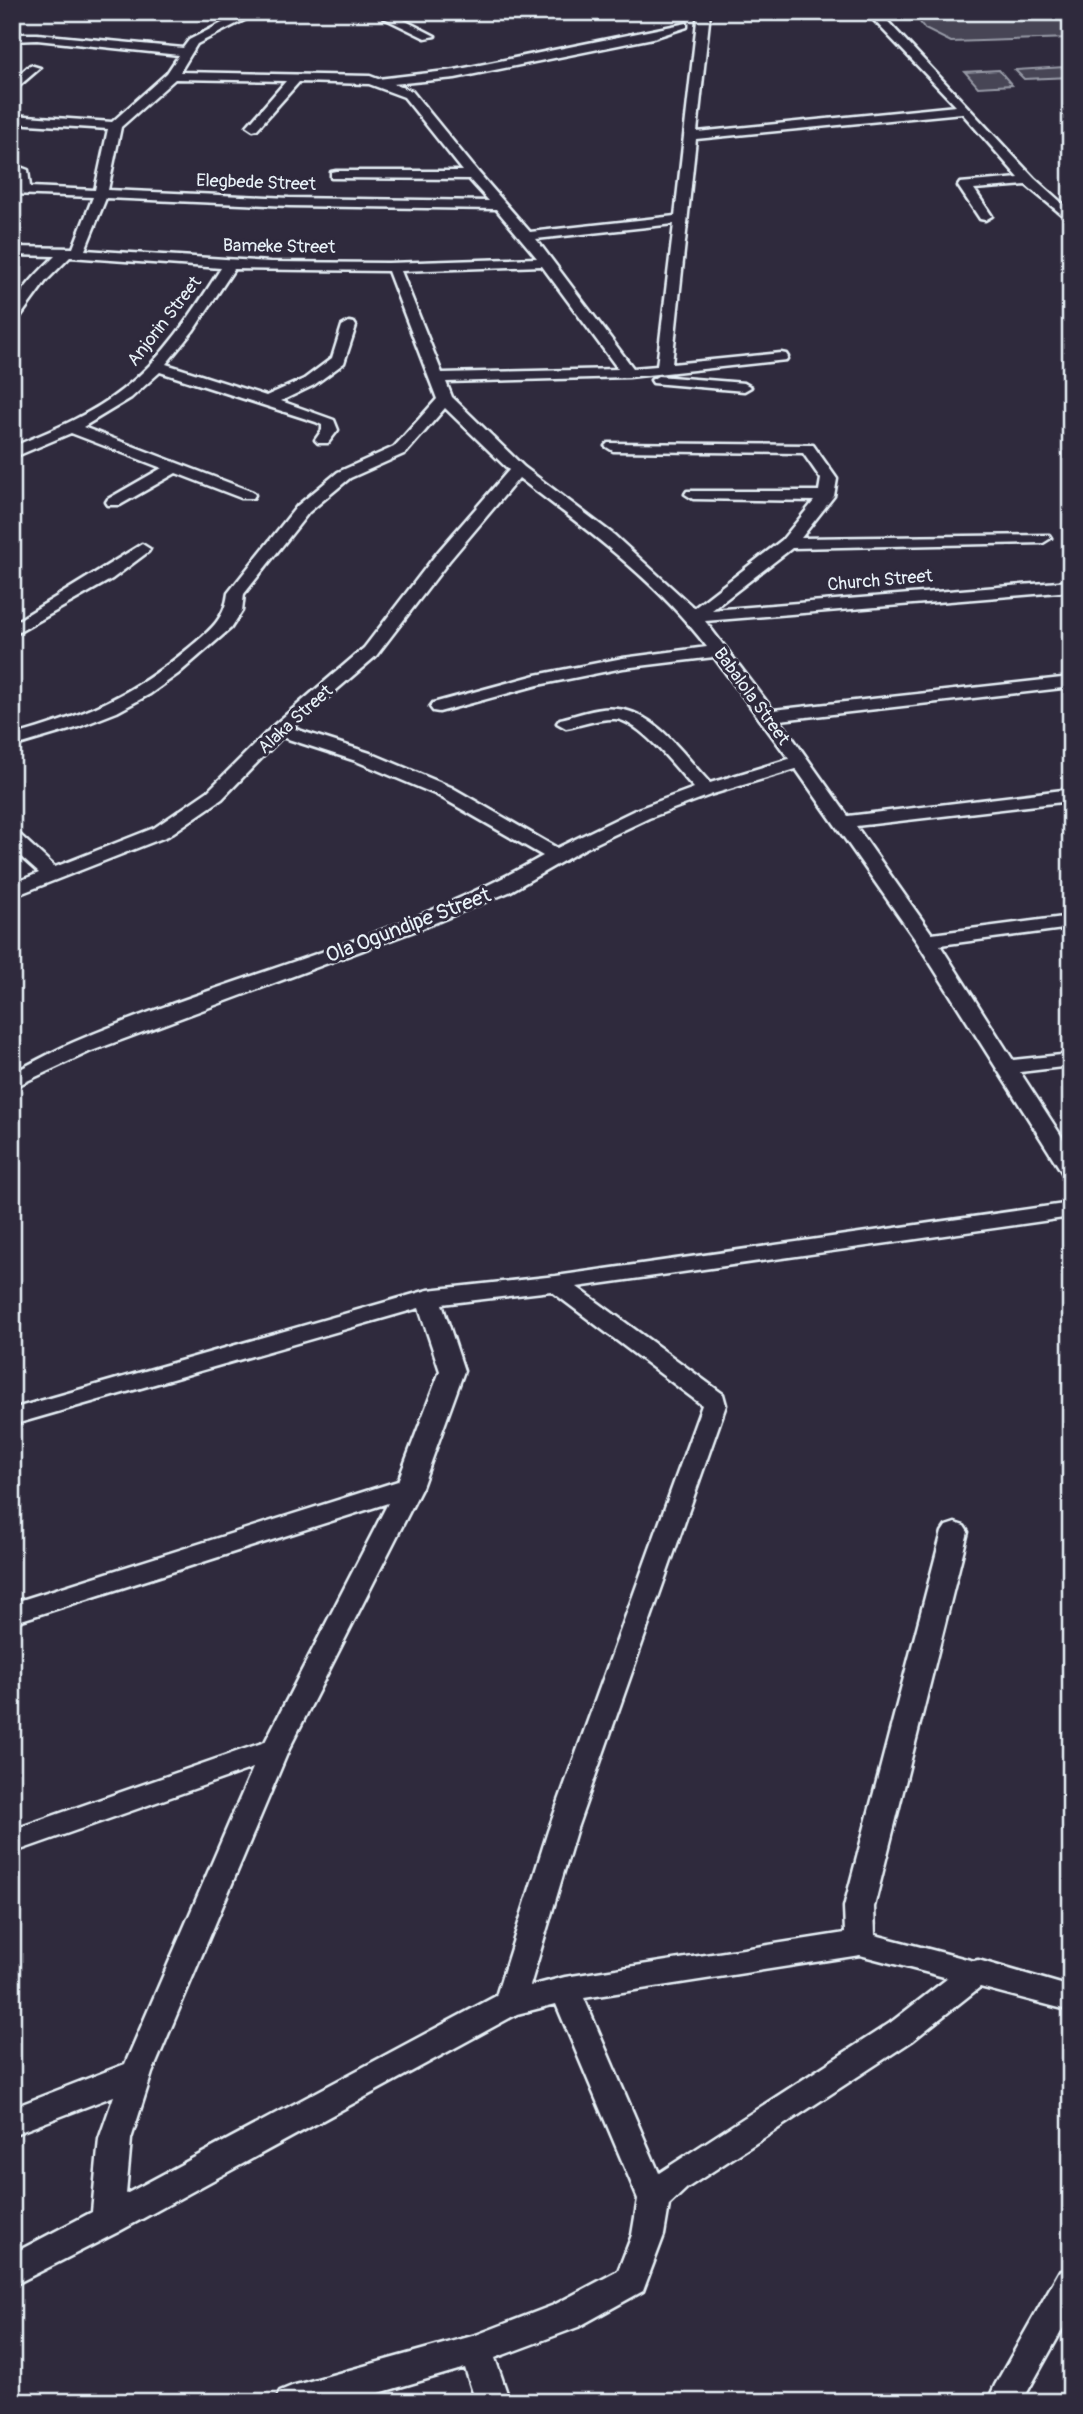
<svg xmlns="http://www.w3.org/2000/svg" width="1083" height="2414" viewBox="0 0 1083 2414" font-family="Pangolin,sans-serif">
  <rect width="100%" height="100%" fill="#2f2a3d"/>
  <filter id="ink" filterUnits="userSpaceOnUse"><feTurbulence type="fractalNoise" baseFrequency=".0143" numOctaves="2"/><feDisplacementMap in="SourceGraphic" scale="14" xChannelSelector="R" yChannelSelector="G"/><feConvolveMatrix kernelMatrix="1 2 1 2 8 2 1 2 1" color-interpolation-filters="sRGB"/></filter>
  <g filter="url(#ink)">
    <path fill="#464455" stroke="#979aa6" stroke-width="2" d="M924 12H1071V38L951 42 925 29 919 21Z
      M1065 67 1071 77 1024 79 1015 70Z
      M999 70 1012 85 978 87 965 72Z"/>
    <g fill="none" stroke-linecap="round" stroke-linejoin="round">
      <g stroke="#e8f1f8" stroke-width="5">
        <path id="street" d="M189 12H260L197 44 180 72 370 76 378 79 455 70 687 23V27L653 38 455 78 393 84 412 91 478 172 530 232 675 216 698 12H710L697 132 956 106 866 12H879L1034 178 1071 211V222L1026 185 974 189 992 216 985 220 980 219 958 186 960 183 1019 178 962 113 696 139 672 364 781 353 786 354 788 357 786 360 629 377 446 382 452 397 524 467 614 535 694 608 782 540 814 501 693 499 685 494 687 491H819L821 479 803 453 613 451 605 446 608 443 813 445 837 479 834 496 801 538 1049 535 1051 538 1043 543 792 548 712 610 1071 581V591L705 621 773 710 1071 677V687L780 720 848 816 1071 789V801L856 826 932 934 1071 916V928L940 945 1013 1060 1071 1054V1066L1020 1072 1071 1151V1176L1063 1174 1060 1169 917 942 796 769 713 794 649 818 584 849 509 892 425 927 89 1052 12 1088V1073C33 1063 53 1051 74 1042 228 976 396 940 543 856L437 795 356 761 282 737 222 799 168 836 12 897V884L39 873 12 849V832L19 834 55 867 154 828 208 791 273 726 364 648 437 553 509 470 445 408 406 453 350 478 309 512 244 594 242 611 231 628 178 674 150 694 117 712 76 728 12 747V736C84 716 131 696 189 648 208 632 225 620 228 593L297 506 338 472 394 447 437 399 388 271 234 269 193 331 166 364 266 396 304 379 332 358 342 326 349 322 354 323 356 326 344 363 314 385 281 401 334 420 338 430 328 443H318L315 440 322 430V425L316 422 160 372 131 398 83 427 253 492 255 495 253 498H241L176 473 120 505H108L106 502 108 499 162 468 71 433 12 458V447C50 431 89 416 122 390 164 358 193 312 221 268L70 257 46 281 17 321 12 322C12 296 37 274 55 256L12 255V247L73 248 93 197 12 194V186H16L17 175 12 173V164L28 170 30 187 95 190 108 129 12 123V115L112 122 167 73 179 55 37 40 12 41V34H37L183 48 189 40 230 19 195 15ZM175 79 286 81 247 126 253 130 257 129 299 82 369 84 404 97 463 171H336L331 172V178L469 179 489 201 289 198 108 190 121 127ZM106 198 289 206 496 209 537 258 388 263 270 262 85 250ZM674 224 657 366 633 368 536 239ZM542 266 618 369 442 373 401 271ZM519 478C586 529 656 580 707 647L623 658 536 675 433 703 430 707 433 711 439 712 538 685 623 668 714 657 789 759 710 783C685 757 657 713 618 709 600 706 578 715 560 719L557 723 566 728C582 725 599 718 615 719 641 721 677 770 694 788L635 810 557 848 451 787 370 753 292 728 376 656 449 561Z
          M383 12H395L394 15 435 36 425 38 384 18Z
          M30 65 40 68 12 92V81Z
          M658 376 744 383 751 387 744 391 653 383 651 380Z
          M142 544 150 549 148 552 112 579 12 636V624Z
          M1071 1203V1217L577 1287 723 1394 726 1405 576 1831 530 1986 565 1977 845 1933 844 1907 942 1532 946 1526 955 1523 964 1526 968 1532 874 1907 875 1935 974 1961 978 1960 1071 1987V2011L980 1987 912 2041 687 2188 669 2205 664 2235 643 2291 578 2327 495 2358 510 2402H476L465 2368 348 2402H275L280 2391 292 2386 476 2335 554 2305 618 2271 632 2235 638 2199 556 2004 517 2014 118 2232 12 2286V2254L92 2212 99 2139 114 2096 12 2135V2108L125 2064 253 1768 12 1853V1830L265 1742 388 1503 12 1623V1603L398 1481 440 1371 419 1308 12 1425V1409L428 1290 556 1276ZM551 1291 702 1405 548 1831 496 1996 126 2194 131 2139 152 2073 289 1749 422 1487 464 1371 442 1304ZM860 1955 948 1978 890 2023 659 2173 584 1998Z
          M1071 2267V2314L1024 2398 1025 2402H991L990 2396 995 2385 1059 2272Z"/>
      </g>
      <use href="#street" fill="#2f2a3d" fill-rule="evenodd"/>
    </g>
  </g>
  <g text-anchor="middle" stroke-width="6" stroke-linejoin="round" paint-order="stroke">
    <g font-size="18" fill="#e8f1f8" stroke="#2f2a3d">
      <text transform="translate(256 182) rotate(2)" y="6">Elegbede Street</text>
      <text transform="translate(279 246) rotate(1)" y="6">Bameke Street</text>
      <text transform="translate(164 321) rotate(-52)" y="6">Anjorin Street</text>
      <text transform="translate(880 580) rotate(-5)" y="6">Church Street</text>
      <text transform="translate(752 696) rotate(54)" y="6">Babalola Street</text>
      <text transform="translate(295 719) rotate(-42)" y="6">Alaka Street</text>
    </g>
    <g font-size="21" fill="#e8f1f8" stroke="#2f2a3d">
      <text transform="translate(408 925) rotate(-21)" y="7">Ola Ogundipe Street</text>
    </g>
  </g>
  <rect width="1083" height="2414" fill="none" stroke="#2f2a3d" stroke-width="42"/>
  <rect x="21" y="21" width="1041" height="2372" fill="none" stroke="#e8f1f8" stroke-width="2.5" filter="url(#ink)"/>
</svg>
